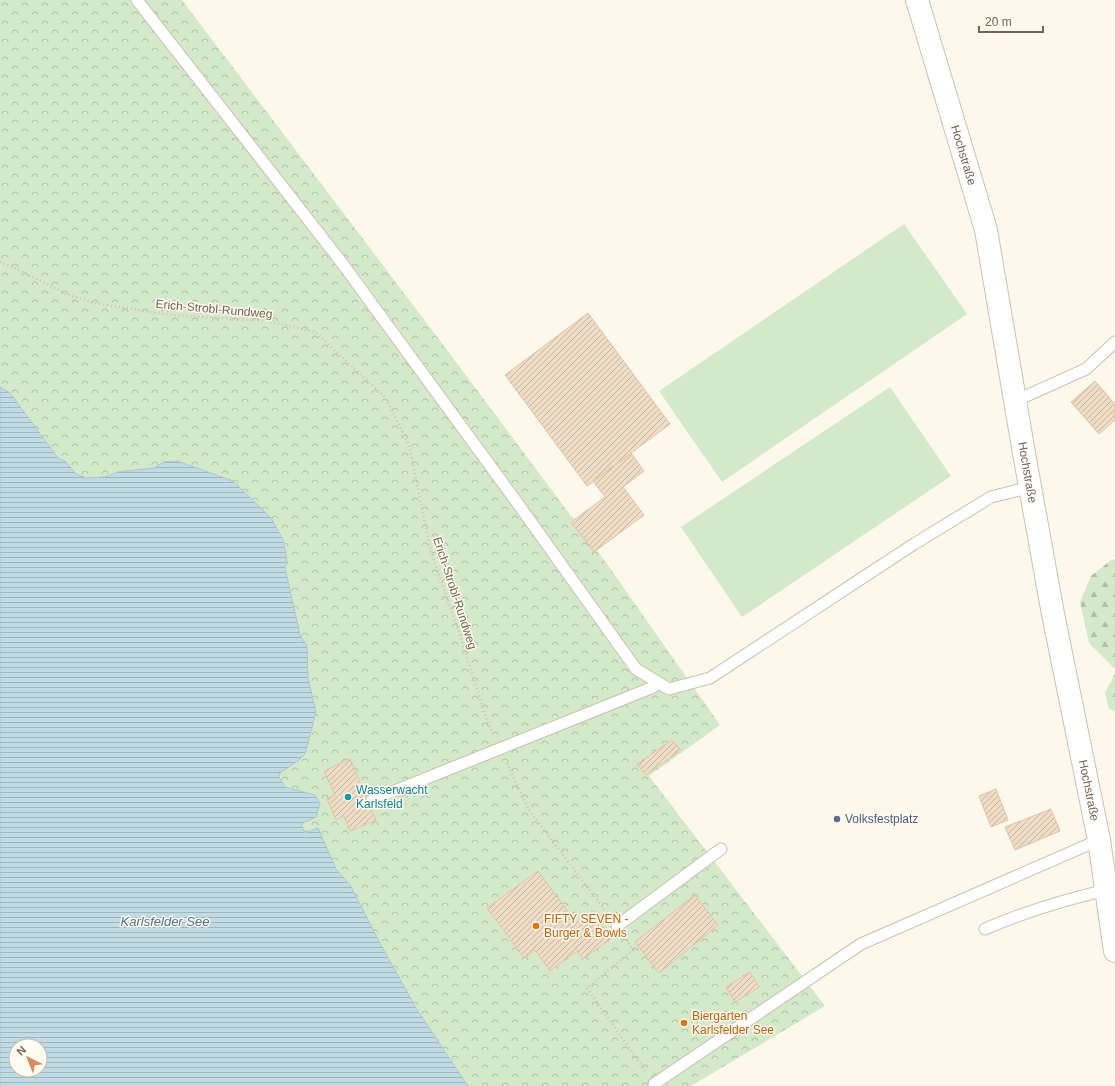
<svg xmlns="http://www.w3.org/2000/svg" width="1115" height="1086" viewBox="0 0 1115 1086" font-family="Arial,sans-serif">
  <defs>
    <pattern id="forest-firs" width="22" height="20" patternUnits="userSpaceOnUse"><rect width="22" height="20" fill="#d3e9ca"/><path d="M5 1l3.5 6h-7zM16 11l3.5 6h-7z" fill="#b0c0a6"/></pattern>
    <pattern id="park-crowns" width="20" height="18" patternUnits="userSpaceOnUse"><rect width="20" height="18" fill="#d3e9ca"/><path d="M2 6a3 3 0 1 1 6 0M12 15a3 3 0 1 1 6 0" fill="none" stroke="#b0c0a6"/></pattern>
    <pattern id="water-rules" width="6" height="5" patternUnits="userSpaceOnUse"><rect width="6" height="5" fill="#c1dbe5"/><path d="M0 2.5h6" fill="none" stroke="#a1b5bc"/></pattern>
    <pattern id="building-hatch" width="6" height="6" patternUnits="userSpaceOnUse"><rect width="6" height="6" fill="#efdcc5"/><path d="M-1 1l2-2M0 6l6-6M5 7l2-2" fill="none" stroke="#c6b6a2"/></pattern>
  </defs>
  <rect width="100%" height="100%" fill="#fcf8ec"/>
  <path fill="#d3e9ca" d="M904 224 967 314 722 482 659 391Z
    M890 387 951 476 742 617 681 527Z"/>
  <path fill="url(#forest-firs)" d="M1115 559V669L1089 643 1080 602 1091 576 1110 561Z
    M1115 674V711L1109 709 1105 693Z"/>
  <path fill="url(#park-crowns)" fill-rule="evenodd" d="M0 0H182L438 338 607 564 720 725 649 776 825 1006 691 1086H0ZM16 1046H40V1070H16Z"/>
  <path fill="url(#water-rules)" stroke="#a8c8d6" fill-rule="evenodd" d="M0 387 10 393 58 458 65 461 76 474 86 478 105 477 118 472 154 468 164 462 177 461 233 481 271 518 283 540 287 559 285 568 300 635 307 646 308 678 316 712 305 754 299 760 280 773 279 777 285 787 315 795 320 804 316 817 301 824 305 833 318 828 336 869 350 885 381 945 416 1008 468 1086H0ZM16 1046H40V1070H16Z"/>
  <path fill="url(#building-hatch)" stroke="#e1c5a7" d="M588 313 670 424 587 486 505 375Z
    M1095 381 1115 404V420L1099 434 1071 402Z
    M631 453 644 471 623 487 644 515 594 552 571 522 605 497 593 481Z
    M672 740 681 750 646 775 637 764Z
    M350 759 376 820 350 831 344 816 336 820 327 799 335 795 324 771Z
    M996 789 1008 820 991 827 979 796Z
    M1051 809 1060 831 1015 850 1005 827Z
    M538 871 576 923 592 911 612 938 583 959 577 951 550 971 535 950 524 958 487 908Z
    M695 895 718 925 659 973 635 942Z
    M750 972 759 987 735 1002 726 987Z"/>
  <g fill="none" stroke-linecap="round" stroke-linejoin="round">
    <g stroke="#cdc1b2" stroke-width="13">
      <path id="lane" d="M137 0 342 263 521 508 636 669 669 689 710 678 914 544 991 497 1031 487
        M1015 401 1086 369 1115 342
        M372 800 651 688 659 683
        M617 926 721 849
        M985 929C1024 912 1064 900 1106 890
        M654 1084 861 944 1099 840"/>
    </g>
    <g stroke="#cdc1b2" stroke-width="24">
      <g id="street">
        <path id="s1" d="M917 0 986 230 1025 459 1053 614 1099 840 1115 951"/>
      </g>
    </g>
    <path stroke="#d5bfa8" stroke-width="2.5" stroke-dasharray="1 3" stroke-linecap="butt" d="M0 262 19 270 66 294 95 303 170 315 267 321 315 332 385 397 409 445 431 552 459 632 488 724 494 735
      M507 763 529 810 607 913
      M626 940 633 950 587 988 645 1071"/>
    <use href="#lane" stroke="#fff" stroke-width="11"/>
    <use href="#street" stroke="#fff" stroke-width="22"/>
  </g>
  <circle fill="#0f9aa8" stroke="#fefbf2" stroke-width="1.5" cx="348" cy="797" r="4"/>
  <circle fill="#5c6f8a" stroke="#fefbf2" stroke-width="1.5" cx="837" cy="819" r="4"/>
  <g fill="#e8710a" stroke="#fefbf2" stroke-width="1.5">
    <circle cx="536" cy="926" r="4"/>
    <circle cx="684" cy="1023" r="4"/>
  </g>
  <g text-anchor="middle" stroke-width="3" stroke-linejoin="round" paint-order="stroke">
    <g font-size="12" fill="#766250" stroke="#fefbf2">
      <text dy="4" stroke="none"><textPath href="#s1" startOffset="162">Hochstraße</textPath></text>
      <text transform="translate(214 309) rotate(5)" y="4">Erich-Strobl-Rundweg</text>
      <text dy="4" stroke="none"><textPath href="#s1" startOffset="486">Hochstraße</textPath></text>
      <text transform="translate(455 593) rotate(72)" y="4">Erich-Strobl-Rundweg</text>
      <text dy="4" stroke="none"><textPath href="#s1" startOffset="810">Hochstraße</textPath></text>
    </g>
    <g font-size="12" fill="#0d838f" stroke="#fefbf2" text-anchor="start">
      <text x="356" y="794">Wasserwacht<tspan x="356" dy="14">Karlsfeld</tspan></text>
    </g>
    <g font-size="12" fill="#4e5e75" stroke="#fefbf2" text-anchor="start">
      <text x="845" y="823">Volksfestplatz</text>
    </g>
    <g font-size="12" fill="#c56008" stroke="#fefbf2" text-anchor="start">
      <text x="544" y="923">FIFTY SEVEN -<tspan x="544" dy="14">Burger &amp; Bowls</tspan></text>
      <text x="692" y="1020">Biergarten<tspan x="692" dy="14">Karlsfelder See</tspan></text>
    </g>
    <g font-size="13" font-style="italic" fill="#4b7587" stroke="#fefbf2">
      <text x="165" y="926">Karlsfelder See</text>
    </g>
  </g>
  <g transform="translate(28 1058) rotate(317)"><circle r="19" fill="#fefbf2" stroke="#c8beb1"/>
  <path d="M0-3L7 15L0 10L-7 15Z" fill="#dc895b"/>
  <text y="-6" font-size="11" font-weight="bold" text-anchor="middle" fill="#766250">N</text>
  </g>
  <path d="M979 26v6h64v-6" fill="none" stroke="#766250" stroke-width="2"/>
  <text x="985" y="26" font-size="12" fill="#766250" stroke="#fefbf2" stroke-width="3" paint-order="stroke">20 m</text>
</svg>
